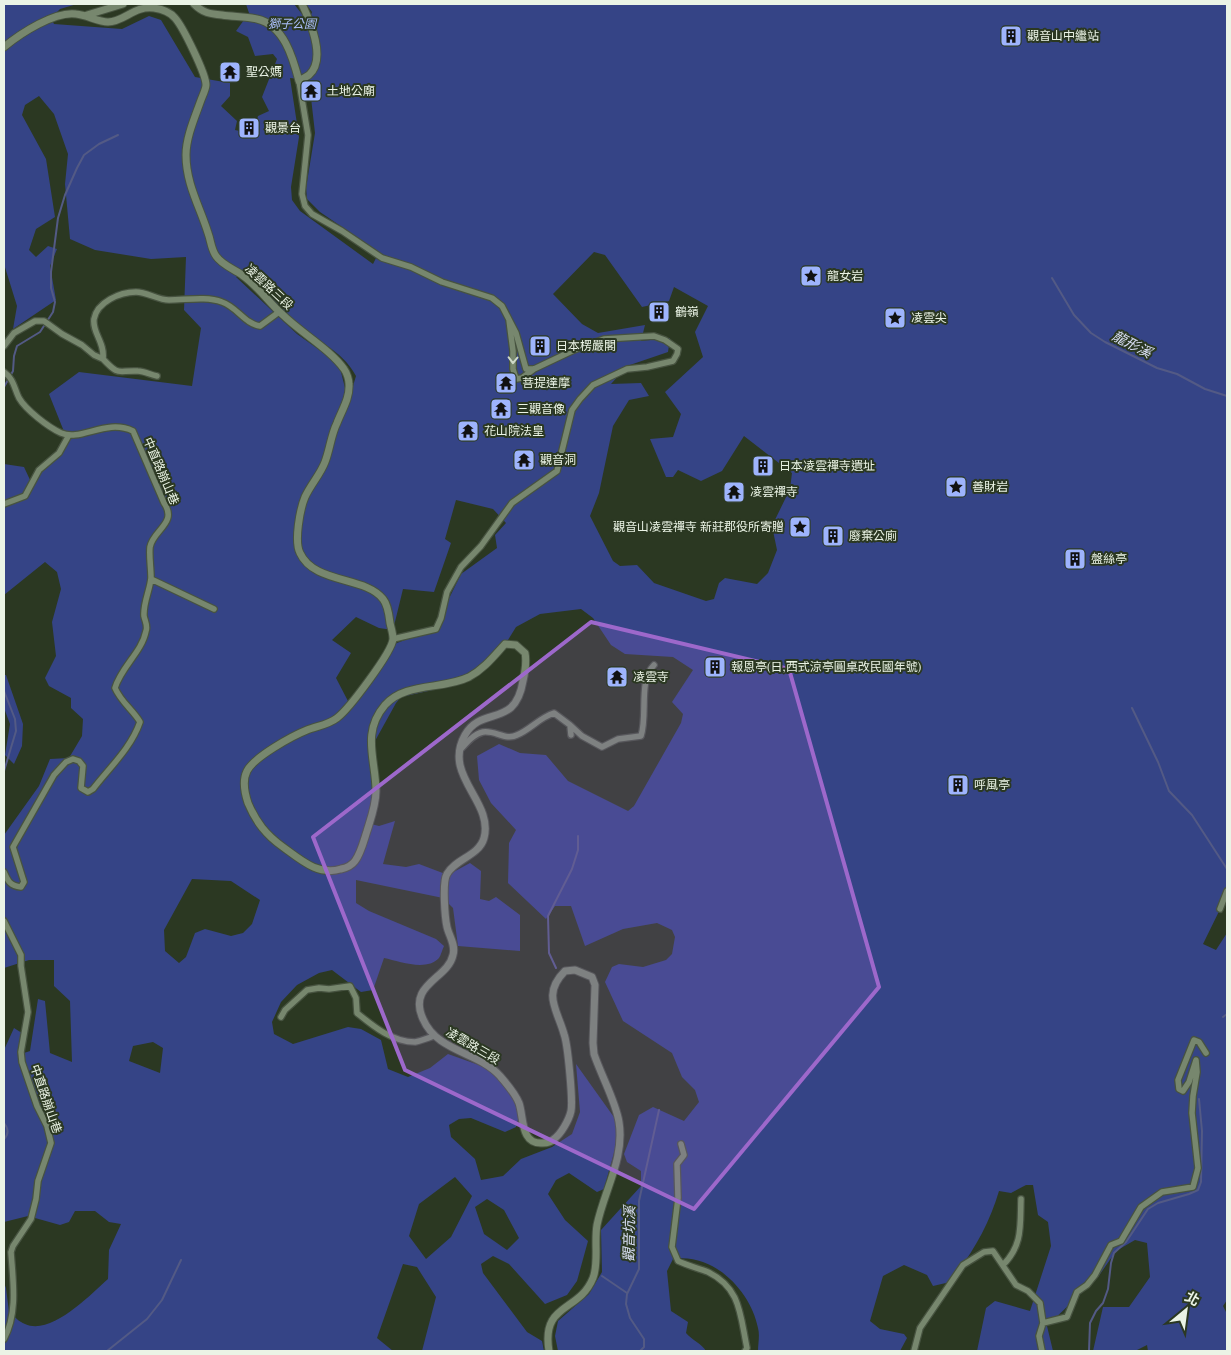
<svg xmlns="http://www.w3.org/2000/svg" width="1231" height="1355" viewBox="0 0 1231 1355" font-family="'Playfair Display','Noto Sans TC',serif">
  <rect width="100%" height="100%" fill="#2b3822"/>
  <path fill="#354486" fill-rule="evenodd" d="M4 4H77L60 9 51 18 54 24 122 29 149 16 161 20 195 77 230 83V96L221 106 237 121 235 130 253 134 258 116 269 111 262 97 277 59 273 54 255 56 248 37 236 31 249 13 246 4H294L305 18 309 20 312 12 306 4H1227V895L1203 944 1216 950 1227 933V1300L1223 1306 1227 1314V1351H1148L1147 1345 1135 1351H1093L1103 1307H1129L1150 1277 1147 1243 1135 1240 1116 1251 1098 1277 1047 1326 1053 1351H977L986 1308 995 1301 1030 1311 1051 1246 1048 1222 1038 1215 1033 1185H1026L1011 1193 999 1191C989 1225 972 1254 950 1282L933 1286 927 1275 904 1265 883 1276 870 1321 880 1329 904 1334 907 1338 900 1351H758C758 1344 760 1335 758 1328 751 1291 713 1252 673 1259L667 1271 671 1311 688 1322 686 1333C692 1340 702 1344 706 1351H558L555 1336 558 1321 589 1294 602 1272 601 1230 641 1186V1171L627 1162 624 1154 639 1115 653 1107 684 1121 699 1102 695 1090 682 1077 672 1053 623 1021 605 982 612 967 619 964 643 967 666 960 672 954 675 937 672 930 657 923 623 929 585 946 571 906H555L546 919 508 883 509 843 516 830 491 803 479 780 477 756 499 744 520 753 546 755 568 781 628 811 634 806 681 723 683 714 672 702 693 670 673 657 625 654 611 645 593 618 581 609 540 614 516 627 497 658 446 687 401 697 396 703 375 741 377 784 371 824 379 826 395 821 383 864 406 867 419 864 448 875 470 863 481 871 480 899 489 901 496 897 520 915V951L458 946 453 908 443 898 356 880V903L369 911 436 939 444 946C442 950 441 955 439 958 426 972 399 961 384 958L373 990 361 992 332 970 319 973 297 985 281 1002 272 1022 274 1034 293 1044 348 1027 361 1029 381 1040 388 1069 408 1077 430 1068 448 1054 490 1069 512 1095 519 1116 516 1127 505 1132 471 1118 459 1119 449 1125 451 1137 475 1159 481 1180 503 1176 521 1159 552 1147 572 1134 580 1112 576 1064 621 1127 604 1189 597 1192 569 1173 556 1180 548 1194 565 1220 588 1241 577 1281 567 1295 545 1304 509 1264 493 1256 481 1264 483 1273 527 1332 542 1341 544 1351H422L436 1297 417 1267 403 1264 377 1338 393 1351H4V1283L6 1288 9 1312C14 1316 19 1322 25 1324 51 1336 90 1295 108 1279L109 1250 121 1224 109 1222 95 1211H75L69 1222 60 1225 28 1216 4 1222V1050L14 1028 25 1035 24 1053 30 1051 38 999 45 1001 50 1053 72 1062 70 1001 54 986V960H29L4 968V835L39 786 50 759 69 758 82 736 83 719 71 708V698L49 686 45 678 56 656 52 622 61 589 57 572 45 562 4 595V464L24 467 31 482 67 439 49 394 79 372 192 386 201 328 184 310 186 257 151 259 95 250 70 239 65 184 68 154 54 114 39 96 25 105 22 115 46 159 55 217 36 229 29 250 36 257 48 246 57 249 50 266 56 300 13 329 17 306 4 264ZM290 78 309 80 315 133 306 188 307 199 320 212 379 252 373 264 300 211 292 200 291 187 299 137ZM594 252 605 255 642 307 669 301 674 287 708 306 695 332 703 357 665 392 681 414 673 437 650 439 666 477H673L678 470 701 481 722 471 744 436 792 473 790 489 772 526 777 550 768 573 757 584 725 578 719 583 714 599 706 601 654 583 637 565 620 566 613 561 590 516 599 493 613 426 629 400 649 396 641 383 611 384 627 366 668 352 670 338 641 341 645 325 598 333 582 324 553 294ZM246 272C261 288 276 305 292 320 313 340 342 349 356 376L353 386 347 396 339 364 297 334 236 277ZM456 500 493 509 506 523 495 535 497 548 461 574 434 629 389 646 349 703 336 678 351 653 332 640 356 617 379 628 393 630 403 589 434 592 451 543 445 539ZM192 879 231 881 260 900 252 924 243 933 231 936 205 929 195 933 186 957 179 963 165 951 164 930ZM153 1042 163 1048 160 1073 129 1061 133 1046ZM455 1177 472 1196 451 1237 426 1259 409 1236 419 1204ZM487 1199 504 1210 519 1238 507 1250 484 1234 475 1207Z
    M4 675H6L23 724 22 746 14 764 5 755 10 724 4 708Z"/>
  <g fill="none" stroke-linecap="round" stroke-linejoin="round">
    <path stroke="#535a85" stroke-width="2" d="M1052 278 1074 315 1091 333 1105 342 1157 368 1177 374 1205 389 1227 396
      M4 387 13 371 14 356 17 346 40 332 53 312 55 302 51 288V272L58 218 65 195 77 168 84 155 99 144 118 135
      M4 691 15 719 16 731 4 771
      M1132 708 1158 762 1169 791 1192 815 1227 869
      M556 968 549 953 548 916 572 869 578 850V836
      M1223 1017 1227 1014
      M4 1123C8 1128 9 1134 4 1139
      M602 1276 627 1293
      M107 1351 147 1319 162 1300 181 1260
      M640 1351 644 1347V1339L630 1318 626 1304 627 1294 639 1269V1201L659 1110
      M1089 1351 1090 1323 1096 1311 1103 1303 1108 1289 1111 1263 1114 1253 1126 1242 1148 1209 1158 1203 1189 1194 1198 1190 1201 1182 1202 1131 1199 1099"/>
    <g stroke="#475340" stroke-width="8">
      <path id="minor" d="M299 81 308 135 302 194 305 206 312 214 342 231 382 258 411 267 442 282 492 298 502 306 516 333 526 369H533
        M4 346 14 333 35 321H44L62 334 82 345 94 355 103 359C105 342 92 333 94 319 97 302 120 292 136 292 147 292 158 300 169 300 186 300 206 296 222 302 237 307 245 324 260 326L279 312
        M103 359C120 377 117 370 138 371 144 371 151 375 157 376
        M4 372C14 379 14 388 19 398 26 410 48 427 61 433 81 442 106 418 133 431L164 503C178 523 153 530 150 547 149 557 151 567 151 578 150 590 143 603 144 616 145 621 148 626 146 631 142 652 121 667 115 688 121 702 133 710 140 722 131 748 110 767 93 789L88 792 81 788 83 766 79 761 73 759 66 762 54 775 13 847 24 882 21 887C10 886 8 881 4 872
        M4 504 25 496 39 470 59 453 69 435
        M151 579 214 609
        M393 639 436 629 441 618 447 592 461 567 481 546 512 503 557 471 572 410 580 399 593 385 627 369 647 367 673 361 677 354 678 349 665 340 654 336 604 339 574 350 534 369 522 378 516 379 513 369V351L509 320
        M570 725 582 736 602 747 618 739 641 736C648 714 638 681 654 665
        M461 749C467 742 474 734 483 732 495 730 506 741 517 735 531 729 539 718 554 713L570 725 571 735
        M1220 909 1227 891
        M4 921 21 955V966L28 1012 21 1052 22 1062 37 1106 47 1126 51 1143 38 1181 36 1199 31 1219 13 1246 11 1252C13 1281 18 1313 4 1339
        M281 1017 285 1010 307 990 319 988 329 989 350 986 356 998 357 1013C373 1026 392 1042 415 1042 421 1041 428 1038 434 1036
        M681 1144 684 1155 677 1164 678 1198 672 1247 678 1261C688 1266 698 1268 708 1272 741 1288 740 1315 747 1348L745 1351
        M1003 1265C1023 1245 1020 1226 1021 1199
        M914 1351 920 1328 963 1265 984 1252 993 1251 1016 1285 1028 1291 1040 1303 1043 1323
        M1042 1351 1039 1336 1043 1323 1067 1317 1077 1292 1087 1285 1095 1275 1111 1245 1121 1241 1141 1207 1162 1192 1193 1187 1198 1168 1192 1113 1193 1096 1197 1072 1196 1060 1189 1082 1183 1091 1179 1089 1178 1080 1194 1040 1199 1042 1206 1053"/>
    </g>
    <g stroke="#475340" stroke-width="9">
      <path id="tertiary" d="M194 4C203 13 210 14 222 15 233 17 245 16 257 19 284 25 293 58 299 81 302 79 306 77 309 75 327 59 310 21 302 4
        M87 15 123 4
        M4 47C21 33 55 11 76 14 87 15 98 22 108 22 124 22 135 5 154 8 161 9 170 12 175 18 183 27 206 74 206 85 206 89 202 97 201 100 195 117 186 137 186 155 186 184 200 207 208 233 211 241 211 249 216 256 222 265 234 269 242 275 258 286 269 303 283 315 300 332 331 350 344 369 347 373 349 380 349 384 350 398 342 410 337 423 331 435 330 449 325 462 320 475 311 484 305 497 300 509 294 541 300 553 314 584 365 576 383 599 388 605 389 615 390 623 391 628 393 633 393 639 392 652 349 709 337 718 328 725 317 726 307 730 292 736 254 757 247 771 242 781 245 794 248 803 256 822 266 835 283 847 301 860 318 876 341 869 346 868 352 865 355 861 361 853 364 840 367 831 371 818 376 805 376 791 376 760 361 733 385 705 405 682 443 690 469 677 484 669 494 656 505 644L516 645 525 653C527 662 525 672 523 681 515 729 482 705 465 735 442 776 494 801 484 838 479 856 455 859 447 874 442 882 445 918 447 927 449 936 456 945 453 955 448 979 407 984 423 1019 437 1052 479 1052 500 1076 507 1084 515 1093 519 1103 524 1117 520 1145 543 1143 547 1143 551 1142 554 1139 561 1134 569 1120 571 1111 573 1101 568 1045 564 1034 557 1009 542 994 565 971L575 970 592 977 595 985 593 1043 594 1054C601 1075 616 1102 619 1122 625 1158 604 1191 597 1225 594 1242 599 1263 593 1278 579 1313 541 1302 549 1351"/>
    </g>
    <use href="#minor" stroke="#77876e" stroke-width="5.5"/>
    <use href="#tertiary" stroke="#77876e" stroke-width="7"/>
  </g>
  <defs><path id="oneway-chevron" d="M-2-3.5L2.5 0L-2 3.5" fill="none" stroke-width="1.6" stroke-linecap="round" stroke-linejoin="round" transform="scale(1.25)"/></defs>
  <use stroke="#ced9c8" href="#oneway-chevron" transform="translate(513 360) rotate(91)"/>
  <path fill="#9d68cb" fill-opacity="0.2" stroke="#9d68cb" stroke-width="4" stroke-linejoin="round" d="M591 622 789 669 879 987 694 1209 405 1070 313 837Z"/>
  <defs>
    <g id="building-square" transform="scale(1.125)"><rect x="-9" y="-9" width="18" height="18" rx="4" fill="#9eb4fd" stroke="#2b3822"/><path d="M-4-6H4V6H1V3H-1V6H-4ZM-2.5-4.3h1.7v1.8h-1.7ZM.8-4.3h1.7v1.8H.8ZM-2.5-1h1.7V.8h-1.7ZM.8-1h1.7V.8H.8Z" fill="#111"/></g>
    <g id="temple-square" transform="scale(1.125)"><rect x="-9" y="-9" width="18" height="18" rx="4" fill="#9eb4fd" stroke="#2b3822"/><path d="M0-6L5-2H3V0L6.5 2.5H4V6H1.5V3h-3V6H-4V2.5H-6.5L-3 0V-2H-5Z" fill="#111"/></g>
    <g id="sight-square" transform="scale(1.125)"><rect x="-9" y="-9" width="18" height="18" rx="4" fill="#9eb4fd" stroke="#2b3822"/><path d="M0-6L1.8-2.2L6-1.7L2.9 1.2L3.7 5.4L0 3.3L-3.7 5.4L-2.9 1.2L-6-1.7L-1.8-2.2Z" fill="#111"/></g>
  </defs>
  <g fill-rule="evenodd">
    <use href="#building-square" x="1011" y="36"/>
    <use href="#temple-square" x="230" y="72"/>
    <use href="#temple-square" x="311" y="91"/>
    <use href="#building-square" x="249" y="128"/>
    <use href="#sight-square" x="811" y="276"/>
    <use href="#building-square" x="659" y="312"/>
    <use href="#sight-square" x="895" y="318"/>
    <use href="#building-square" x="540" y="346"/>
    <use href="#temple-square" x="506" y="383"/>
    <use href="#temple-square" x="501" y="409"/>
    <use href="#temple-square" x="468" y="431"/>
    <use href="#temple-square" x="524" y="460"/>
    <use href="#building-square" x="763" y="466"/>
    <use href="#sight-square" x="956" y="487"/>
    <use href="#temple-square" x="734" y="492"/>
    <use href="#sight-square" x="800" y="527"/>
    <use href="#building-square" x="833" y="536"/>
    <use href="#building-square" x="1075" y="559"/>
    <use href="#building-square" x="715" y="667"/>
    <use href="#temple-square" x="617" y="677"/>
    <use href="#building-square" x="958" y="785"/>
  </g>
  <g text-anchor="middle" stroke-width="4" stroke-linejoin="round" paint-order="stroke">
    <g font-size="12" font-style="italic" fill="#abbefa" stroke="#2b3822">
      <text x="292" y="28">獅子公園</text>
    </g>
    <g font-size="12" fill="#ebf4e6" stroke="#2b3822" text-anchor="start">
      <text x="1027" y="40">觀音山中繼站</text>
      <text x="246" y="76">聖公媽</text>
      <text x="327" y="95">土地公廟</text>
      <text x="265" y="132">觀景台</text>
      <text x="827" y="280">龍女岩</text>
      <text x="675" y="316">鶴嶺</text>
      <text x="911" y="322">凌雲尖</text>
      <text x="556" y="350">日本楞嚴閣</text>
      <text x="522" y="387">菩提達摩</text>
      <text x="517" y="413">三觀音像</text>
      <text x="484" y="435">花山院法皇</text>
      <text x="540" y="464">觀音洞</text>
      <text x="779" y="470">日本凌雲禪寺遺址</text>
      <text x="972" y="491">善財岩</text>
      <text x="750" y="496">凌雲禪寺</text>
      <text x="784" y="531" text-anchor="end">觀音山凌雲禪寺 新莊郡役所寄贈</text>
      <text x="849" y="540">廢棄公廁</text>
      <text x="1091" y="563">盤絲亭</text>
      <text x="731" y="671">報恩亭(日,西式涼亭圓桌改民國年號)</text>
      <text x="633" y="681">凌雲寺</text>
      <text x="974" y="789">呼風亭</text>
    </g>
    <g font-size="12" fill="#ebf4e6" stroke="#2b3822">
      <text transform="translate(269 287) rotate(43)" y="4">凌雲路三段</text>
      <text transform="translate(161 471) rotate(67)" y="4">中直路崩山巷</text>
      <text transform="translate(473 1046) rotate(30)" y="4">凌雲路三段</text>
      <text transform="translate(46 1099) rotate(71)" y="4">中直路崩山巷</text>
    </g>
    <g font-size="14" font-style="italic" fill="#dae0f5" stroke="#2b3822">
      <text transform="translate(1132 344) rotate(27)" y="5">龍形溪</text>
      <text transform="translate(629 1234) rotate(-89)" y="5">觀音坑溪</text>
    </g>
  </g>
  <rect width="1231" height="1355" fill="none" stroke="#ebf4e6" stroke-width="10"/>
  <g transform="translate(1186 1310) rotate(29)" stroke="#2b3822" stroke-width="4" paint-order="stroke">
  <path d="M0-4L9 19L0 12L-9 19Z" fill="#ebf4e6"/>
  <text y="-8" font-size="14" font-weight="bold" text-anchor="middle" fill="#ebf4e6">北</text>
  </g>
</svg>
